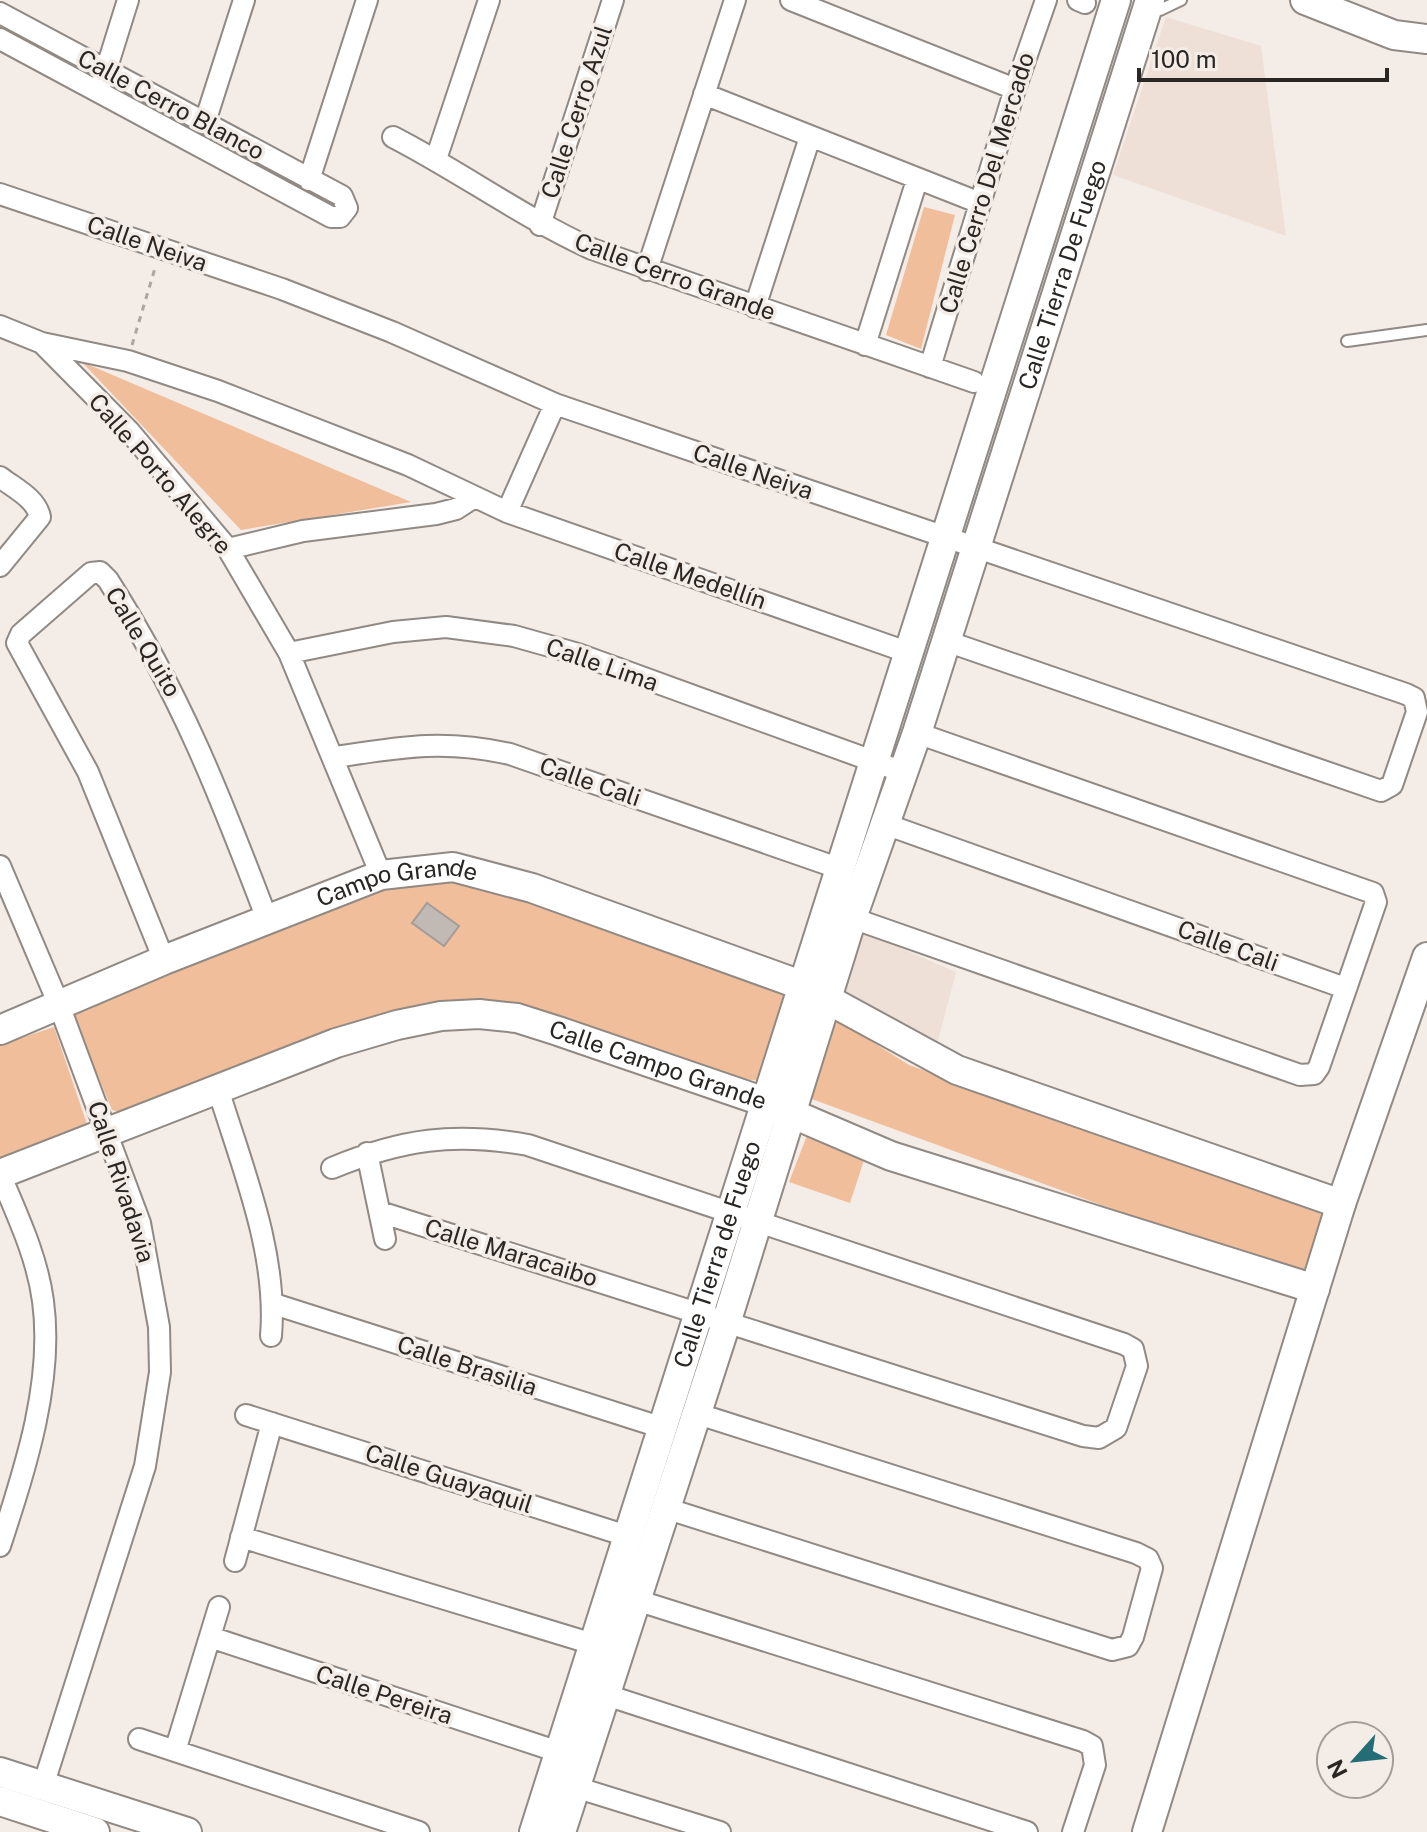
<svg xmlns="http://www.w3.org/2000/svg" width="1427" height="1832" viewBox="0 0 1427 1832" font-family="'Public Sans',sans-serif">
  <rect width="100%" height="100%" fill="#f4ece7"/>
  <path fill="#eee0d6" d="M1166 17 1261 46 1286 236 1113 175Z
    M861 931 956 972 935 1052 845 993Z"/>
  <path fill="#f0be9a" d="M924 207 955 215 921 349 886 335Z
    M82 362 411 502 241 530Z
    M456 878 781 989 786 995 762 1081 742 1079 499 1003 406 1008 349 1023 124 1113 112 1110 76 1023 74 1007 380 884Z
    M836 1019 909 1065 1320 1213 1324 1221 1307 1274 1298 1277 809 1098Z
    M54 1027 88 1127 0 1161V1045Z
    M808 1133 864 1160 850 1203 789 1182Z"/>
  <path fill="#c1b9b4" stroke="#a39c98" stroke-width="2" d="M427 903 459 926 444 946 412 923Z"/>
  <g fill="none" stroke-linecap="round" stroke-linejoin="round">
    <g stroke="#908984" stroke-width="14">
      <path id="lane" d="M1150 10H1160L1181 0
        M1347 341 1427 330"/>
    </g>
    <g stroke="#908984" stroke-width="24">
      <path id="street" d="M791 0 1015 89
        M1078 0 1085 3
        M0 13 342 196 347 208 340 217H331L0 39
        M103 80 128 0
        M704 94 980 203
        M205 122 244 0
        M393 137C461 172 522 217 592 249L974 382
        M436 159 489 0
        M309 180 367 0
        M0 194 282 289 392 332 555 404 1406 694 1414 698 1417 712 1392 785 1381 791 946 641
        M540 225 613 0
        M647 270 735 0
        M755 307 810 137
        M0 326 42 343 129 431 228 549 289 653 381 875
        M42 343 128 361 218 391 408 465 507 512 907 652
        M865 345 917 180
        M930 367 1015 89 1046 0
        M0 477C14 488 36 498 40 517L0 566
        M507 512 555 404
        M228 549 303 531 436 514 456 509 473 498
        M289 653 393 632 446 627 514 636 578 654 903 772
        M335 757C401 747 443 739 510 754L838 868
        M885 824 1345 988
        M0 866 59 1005 140 1223 159 1327 160 1372 145 1466 43 1786
        M852 918 1300 1075 1314 1074 1319 1067 1376 902 1373 893 917 733
        M164 960 88 772 17 643 21 634 91 573 100 572 108 580C180 693 220 795 267 919
        M218 1089C242 1167 278 1253 271 1336
        M367 1153 385 1239
        M332 1168C402 1139 454 1132 528 1145L1124 1344 1133 1349 1137 1366 1116 1428 1099 1438 1083 1436 380 1212
        M274 1304 660 1427
        M246 1415 627 1536
        M665 1508 1112 1650 1128 1646 1133 1637 1152 1568 1148 1559 1136 1553 695 1413
        M241 1537 593 1644
        M0 1546C25 1469 54 1382 43 1301 37 1256 17 1215 0 1174
        M235 1561 272 1423
        M636 1600 1083 1741 1092 1746 1095 1765 1073 1832
        M210 1637 559 1752
        M594 1691 1027 1832
        M139 1739 419 1832
        M175 1751 219 1607
        M575 1787 720 1832"/>
    </g>
    <g stroke="#908984" stroke-width="32">
      <g id="secondary">
        <path d="M1305 0 1394 35 1427 39"/>
        <path id="s1" d="M0 1030 164 960 381 875 453 867 532 888 801 985 957 1070 1341 1204"/>
        <path id="s2" d="M0 1174 336 1043 397 1025 441 1016 479 1014 517 1018 558 1031 765 1102 891 1156 1315 1289"/>
        <path d="M0 1772 187 1832"/>
        <path d="M0 1801 95 1832"/>
        <path id="s3" d="M534 1832 1116 0"/>
        <path id="s4" d="M561 1832 727 1320 852 918 917 733 1150 0"/>
        <path d="M1147 1832 1341 1204 1427 957"/>
      </g>
    </g>
    <path stroke="#ada7a3" stroke-width="3" stroke-dasharray="6 6" stroke-linecap="butt" d="M132 345 156 265"/>
    <use href="#lane" stroke="#fff" stroke-width="10"/>
    <use href="#street" stroke="#fff" stroke-width="20"/>
    <use href="#secondary" stroke="#fff" stroke-width="28"/>
  </g>
  <g text-anchor="middle" stroke-width="7" stroke-linejoin="round" paint-order="stroke">
    <g font-size="24" fill="#292624" stroke="#f4ece7">
      <text transform="translate(171 105) rotate(28)" y="8">Calle Cerro Blanco</text>
      <text transform="translate(577 112) rotate(-72)" y="8">Calle Cerro Azul</text>
      <text transform="translate(987 183) rotate(-73)" y="8">Calle Cerro Del Mercado</text>
      <text transform="translate(147 244) rotate(19)" y="8">Calle Neiva</text>
      <text dy="8" stroke="none"><textPath href="#s4" startOffset="1636">Calle Tierra De Fuego</textPath></text>
      <text transform="translate(675 277) rotate(20)" y="8">Calle Cerro Grande</text>
      <text transform="translate(753 472) rotate(19)" y="8">Calle Neiva</text>
      <text transform="translate(160 474) rotate(49)" y="8">Calle Porto Alegre</text>
      <text transform="translate(690 576) rotate(19)" y="8">Calle Medellín</text>
      <text transform="translate(143 642) rotate(59)" y="8">Calle Quito</text>
      <text transform="translate(602 665) rotate(19)" y="8">Calle Lima</text>
      <text transform="translate(590 782) rotate(19)" y="8">Calle Cali</text>
      <text dy="8" stroke="none"><textPath href="#s1" startOffset="426">Campo Grande</textPath></text>
      <text transform="translate(1228 946) rotate(20)" y="8">Calle Cali</text>
      <text dy="8" stroke="none"><textPath href="#s2" startOffset="694">Calle Campo Grande</textPath></text>
      <text transform="translate(121 1182) rotate(72)" y="8">Calle Rivadavia</text>
      <text transform="translate(511 1253) rotate(17)" y="8">Calle Maracaibo</text>
      <text dy="8" stroke="none"><textPath href="#s3" startOffset="606">Calle Tierra de Fuego</textPath></text>
      <text transform="translate(467 1366) rotate(18)" y="8">Calle Brasilia</text>
      <text transform="translate(449 1479) rotate(18)" y="8">Calle Guayaquil</text>
      <text transform="translate(384 1695) rotate(18)" y="8">Calle Pereira</text>
    </g>
  </g>
  <g transform="translate(1355 1760) rotate(243)"><circle r="38" fill="#f4ece7" stroke="#a39d99" stroke-width="2"/>
  <path d="M0-6L14 30L0 20L-14 30Z" fill="#246d77"/>
  <text y="-12" font-size="22" font-weight="bold" text-anchor="middle" fill="#292624">N</text>
  </g>
  <path d="M1139 68v12h248v-12" fill="none" stroke="#292624" stroke-width="4"/>
  <text x="1151" y="68" font-size="24" fill="#292624" stroke="#f4ece7" stroke-width="6" paint-order="stroke">100 m</text>
</svg>
